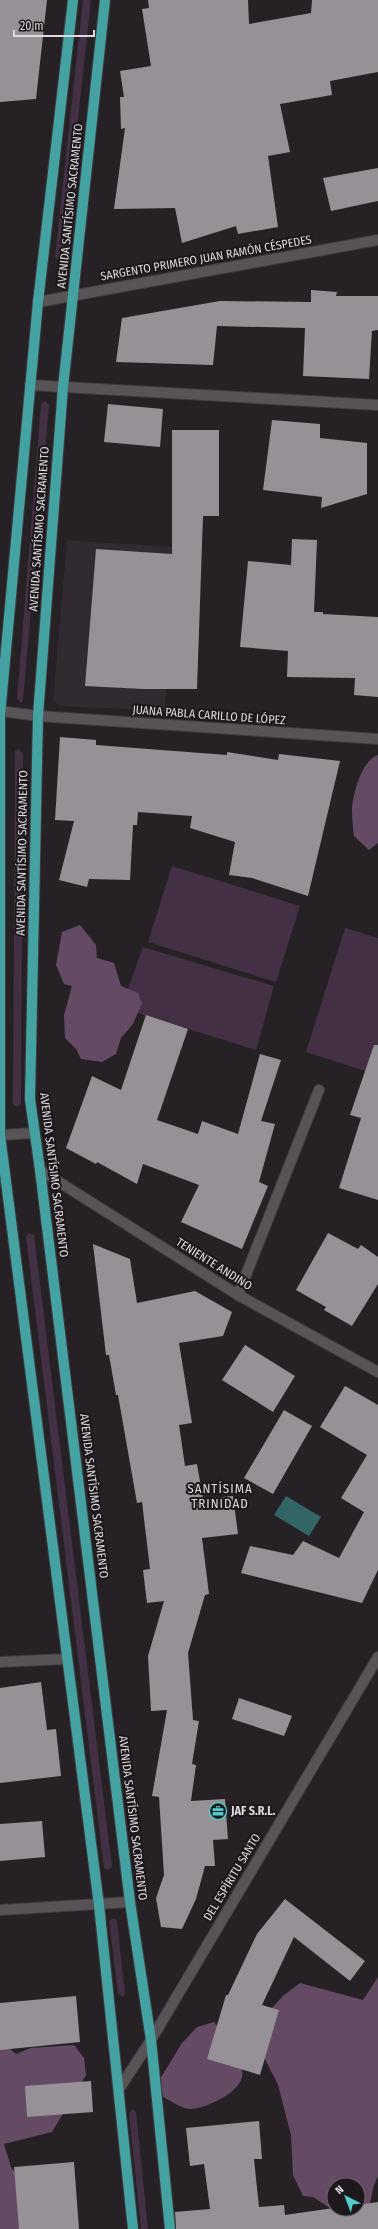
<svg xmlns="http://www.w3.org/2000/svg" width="378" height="2229" viewBox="0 0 378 2229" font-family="'Fira Sans Condensed',sans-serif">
  <rect width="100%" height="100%" fill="#252125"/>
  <path fill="#312a31" d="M67 540 172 547 165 711 60 706 53 701Z"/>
  <path fill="#443044" d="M83 0H91L63 257 59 260 55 257Z
    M45 401 49 405 23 700 21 703 17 699 41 404Z
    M18 749 23 753 21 1104 17 1107 13 1104 15 751Z
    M172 866 300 906 276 982 148 942Z
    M345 928 378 938V1075L306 1052Z
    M143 947 274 986 256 1050 121 1008Z
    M29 1233 34 1235 112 1867 108 1870 104 1868 26 1237Z
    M114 1918 117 1921 125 1994 123 1997 118 1994 109 1921Z
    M132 2109 136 2112 148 2229H141L129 2113Z"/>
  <path fill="#654a64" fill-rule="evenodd" d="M378 755V843L369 850 354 836C353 828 352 820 352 811 352 796 362 759 378 755Z
    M80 925 96 945 97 958 114 963 121 986 138 993 142 1003 133 1024 121 1038 116 1054 102 1062 81 1059 76 1049 65 1038 64 1015 72 986 64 984 56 965 62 932Z
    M378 1977V2176C371 2188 371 2206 366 2221L336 2212 313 2197 303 2196 293 2175 291 2135 278 2085 261 2051 266 2014 283 1996 300 1983 363 2000ZM334 2185H358V2209H334Z
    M214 2022C221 2030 239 2061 242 2070 247 2091 207 2108 191 2109 182 2109 171 2101 163 2097L160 2079 182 2043 197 2027Z
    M0 2040 16 2054 31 2048 74 2045 84 2058 86 2075 52 2132 4 2144 11 2167 24 2186 28 2229H0Z"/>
  <path fill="#346565" d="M286 1496 321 1517 309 1536 274 1515Z"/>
  <path fill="#969196" d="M0 0H47L36 99 0 102Z
    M148 0H248L249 24 311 13 312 0H378V72L330 81 332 95 280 104 290 152 268 156 278 227 238 234 236 226 182 243 175 208 114 209 125 128 121 129 120 97H124L120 71 151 66 142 9 149 8Z
    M378 168V201L331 211 323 178Z
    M311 290 337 292 336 296H378V330L372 331 369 379 303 376 305 328 217 326 213 365 116 362 122 318 220 301 311 302Z
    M108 404 163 409 160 447 104 442Z
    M272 420 320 424V438L367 443V494L321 508 322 497 263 490Z
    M172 430H219V516H203L197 689H143L85 686 96 549 172 554Z
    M292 539 317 540 314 612H323V614L378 617V697L354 695 355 678 287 677 288 651 240 647 248 561 291 565Z
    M60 737 96 740V745L227 755V752L278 760 279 754 340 761 308 896 252 878 229 875 235 842 190 828 192 816 138 812 137 825H133L130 880 89 879 87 887 59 880 74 821 55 820Z
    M146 1015 188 1029 157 1120 198 1134 202 1121 238 1134 260 1054 281 1060 261 1121 275 1124 259 1182 268 1186 242 1249 181 1222 199 1185 143 1164 137 1184 97 1162 96 1164 66 1148 92 1076 121 1090Z
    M374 1045H378V1200L339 1188 361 1118 350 1115Z
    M328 1233 358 1249 361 1245 378 1257V1284L352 1326 324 1310 326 1307 296 1290Z
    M93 1244 130 1259 137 1303 195 1291 232 1312 223 1336 179 1343 192 1423 179 1425 185 1466 197 1464 203 1499 233 1496 238 1534 202 1538 209 1594 205 1595 188 1653 193 1720 199 1721 192 1764 196 1765 191 1801 225 1799 228 1839 213 1840 215 1866H205L196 1899 182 1929 161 1927 156 1898 164 1875 159 1797 152 1796 167 1710 151 1711 148 1656 164 1601 147 1603 143 1570 150 1569 142 1502 137 1503 118 1395H116L109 1355H106Z
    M245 1345 295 1376 273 1412 222 1380Z
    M345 1386 378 1405V1570L362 1603 241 1573 250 1546 293 1555 303 1541 339 1558 364 1512 341 1498 367 1455 320 1427Z
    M284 1410 312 1426 273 1494 244 1478Z
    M41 1682 47 1730 56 1729 61 1776 0 1783V1688Z
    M239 1698 292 1716 284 1736 232 1719Z
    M42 1821 45 1857 0 1861V1824Z
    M285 1899 365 1961 350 1981 294 1937 262 2005 279 2010 260 2075 207 2059 226 1995H228L257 1934Z
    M76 1996 80 2042 0 2050V2003Z
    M91 2081 93 2112 27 2117 25 2086Z
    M259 2121 262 2159H254L259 2207 284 2205 285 2215 334 2208 358 2209V2205L378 2202V2229H176L175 2212 210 2209 204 2164 190 2166 186 2128Z
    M74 2162 79 2229H19L14 2167Z"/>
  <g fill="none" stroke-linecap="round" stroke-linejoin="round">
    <g stroke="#3f3c3f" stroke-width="12">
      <path id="minor" d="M38 302 378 240
        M30 385 378 405
        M0 711 38 716 378 739
        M0 1135 34 1133
        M40 1170 238 1295 378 1372
        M238 1295 319 1090
        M0 1662 67 1659
        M0 1910 130 1902
        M119 2089 151 2040 378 1657"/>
    </g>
    <g stroke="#3f3c3f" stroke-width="12">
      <path id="major" d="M73 0 38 302 0 715V1135L99 1905 133 2229
        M105 0 63 387 38 716 30 1099 40 1170 130 1902 151 2040 170 2229"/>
    </g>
    <use href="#minor" stroke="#575357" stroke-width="10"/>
    <use href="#major" stroke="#44a2a3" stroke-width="10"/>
  </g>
  <defs>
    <g id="office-ring" transform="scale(0.9)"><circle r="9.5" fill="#1c181b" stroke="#52cdcd" stroke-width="1.5"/><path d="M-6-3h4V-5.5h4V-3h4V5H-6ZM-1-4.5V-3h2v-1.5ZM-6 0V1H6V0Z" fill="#52cdcd"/></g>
  </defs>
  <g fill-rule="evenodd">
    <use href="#office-ring" x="218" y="1811"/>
  </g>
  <g text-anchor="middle" stroke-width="4" stroke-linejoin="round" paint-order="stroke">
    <g font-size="12" fill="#dcd9dc" stroke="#1c181b">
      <text transform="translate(70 206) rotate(-84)" y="4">AVENIDA SANTÍSIMO SACRAMENTO</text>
      <text transform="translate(206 258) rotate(-10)" y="4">SARGENTO PRIMERO JUAN RAMÓN CÉSPEDES</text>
      <text transform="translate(39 529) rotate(-86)" y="4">AVENIDA SANTÍSIMO SACRAMENTO</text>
      <text transform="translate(209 715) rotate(4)" y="4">JUANA PABLA CARILLO DE LÓPEZ</text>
      <text transform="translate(22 853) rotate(-89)" y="4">AVENIDA SANTÍSIMO SACRAMENTO</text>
      <text transform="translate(54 1175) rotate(83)" y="4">AVENIDA SANTÍSIMO SACRAMENTO</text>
      <text transform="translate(214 1264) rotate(32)" y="4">TENIENTE ANDINO</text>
      <text transform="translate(94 1496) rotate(83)" y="4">AVENIDA SANTÍSIMO SACRAMENTO</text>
      <text transform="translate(133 1818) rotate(83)" y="4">AVENIDA SANTÍSIMO SACRAMENTO</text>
      <text transform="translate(232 1877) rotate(-59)" y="4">DEL ESPÍRITU SANTO</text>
    </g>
    <g font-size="12" font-weight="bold" fill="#dcd9dc" stroke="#1c181b" text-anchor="start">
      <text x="231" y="1815">JAF S.R.L.</text>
    </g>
    <g font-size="13" letter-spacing="1" fill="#dcd9dc" stroke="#1c181b">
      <text x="220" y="1493">SANTÍSIMA<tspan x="220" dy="15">TRINIDAD</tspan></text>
    </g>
  </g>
  <g transform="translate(346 2197) rotate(318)"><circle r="19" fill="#1c181b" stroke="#696568"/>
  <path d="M0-3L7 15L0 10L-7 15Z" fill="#52cdcd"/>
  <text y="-6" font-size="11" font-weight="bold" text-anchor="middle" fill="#dcd9dc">N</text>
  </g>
  <path d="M14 30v6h80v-6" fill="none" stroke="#dcd9dc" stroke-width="2"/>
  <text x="20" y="30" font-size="12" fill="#dcd9dc" stroke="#1c181b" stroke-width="3" paint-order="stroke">20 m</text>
</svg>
